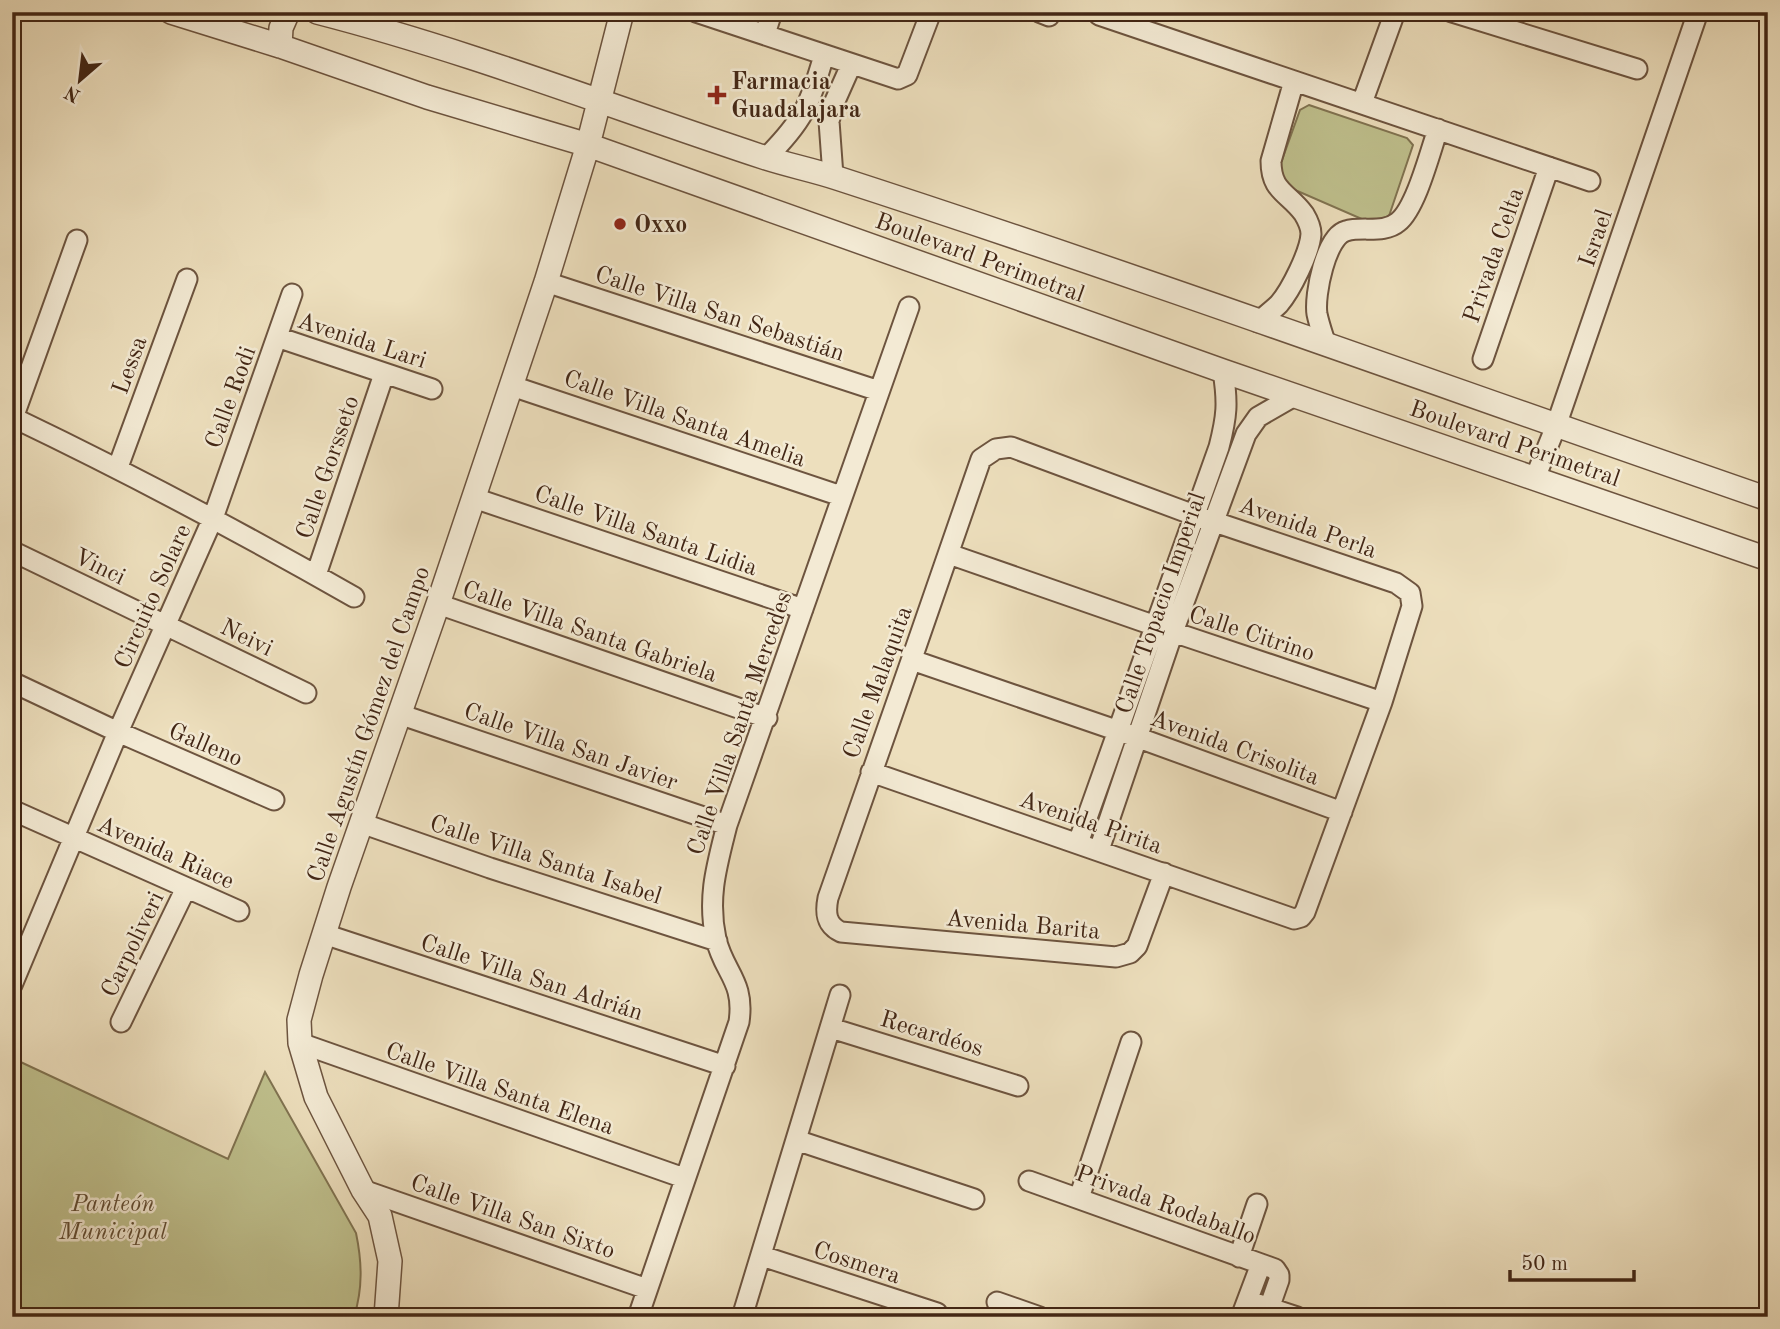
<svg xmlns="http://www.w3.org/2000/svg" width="1780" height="1329" viewBox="0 0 1780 1329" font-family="'Old Standard TT',serif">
  <rect width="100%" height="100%" fill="#eddfbd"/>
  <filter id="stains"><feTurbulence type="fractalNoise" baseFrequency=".00286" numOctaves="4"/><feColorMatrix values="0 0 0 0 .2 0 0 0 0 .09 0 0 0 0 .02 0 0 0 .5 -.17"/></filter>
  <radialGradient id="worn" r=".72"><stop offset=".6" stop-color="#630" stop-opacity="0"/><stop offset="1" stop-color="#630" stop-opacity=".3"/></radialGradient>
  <path fill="#bfc08d" stroke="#807351" stroke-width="2" d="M1309 105 1407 138 1413 145 1389 216 1378 220H1364L1279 183 1277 174 1300 110Z
    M12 1058 228 1159 265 1072 356 1233C362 1262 363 1288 354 1317H12Z"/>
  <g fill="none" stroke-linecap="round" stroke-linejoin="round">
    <g stroke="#6d543f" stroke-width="23">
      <path id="minor" d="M696 12 898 79 907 75 931 12
        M1039 12 1049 16
        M1452 12 1637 69
        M1099 15 1590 181
        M765 34 772 12
        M1362 103 1395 12
        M766 158C803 121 810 105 824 55
        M833 176 829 121 835 101 851 65
        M546 282 879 391
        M1258 322C1265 316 1273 310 1279 304 1291 290 1310 252 1311 234 1311 228 1307 219 1304 214 1288 192 1271 192 1271 161L1294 81
        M277 337 432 389
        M1326 345C1323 335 1319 324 1317 314 1314 295 1326 236 1346 231 1362 226 1384 234 1398 222 1416 208 1430 152 1438 129
        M1483 359 1549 167
        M512 386 841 496
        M12 417C129 473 242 533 354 597
        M13 418 77 240
        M118 467 187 279
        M1535 478 1556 426 1698 12
        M474 498 803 609
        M12 551 306 693
        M949 554 1173 632 1382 702
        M316 575 384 374
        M438 604 767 718
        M912 660 1139 738 1342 812
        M12 682 118 732 274 800
        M399 714 727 825
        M871 772 1294 919 1301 917 1305 912 1382 702 1412 606 1410 593 1396 583 1194 515 1011 447 996 449 981 459C931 606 879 751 828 898 825 913 826 925 841 932L1116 957 1130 953 1137 946 1164 873
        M12 810 239 911
        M361 823 490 868 717 941
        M1078 843 1219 447C1227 416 1228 403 1223 371
        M1099 850 1173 632 1246 434 1258 417 1296 395
        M324 934 725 1066
        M12 985 118 732 213 518 292 294
        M121 1022 186 888
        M831 1028 1018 1086
        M300 1043 684 1178
        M796 1140 974 1199
        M1029 1181 1275 1269 1279 1275V1280L1266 1317
        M363 1190 647 1289
        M1079 1198 1131 1042
        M762 1256 937 1313
        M1239 1257 1257 1204
        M997 1302 1040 1317
        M1258 1304 1297 1317
        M638 1317 739 1022C745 981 724 973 716 939 707 897 717 865 727 825L909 307
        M742 1317 840 995
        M1241 1317 1261 1264"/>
    </g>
    <g stroke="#6d543f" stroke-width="26">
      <path id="tertiary" d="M171 12 280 46 427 97 588 145 1223 371 1768 559
        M317 12C469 51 614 108 763 157 787 165 813 170 837 178 1149 279 1458 392 1768 499
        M280 46 281 28 288 12
        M386 1317 390 1261 380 1216 363 1190 316 1097 300 1043 299 1020 311 975 339 887 438 604 546 282 588 145 622 12"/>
    </g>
    <use href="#minor" stroke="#f3ead4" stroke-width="19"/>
    <use href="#tertiary" stroke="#f3ead4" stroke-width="23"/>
  </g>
  <g fill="#8f2418" stroke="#f3ead4" stroke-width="2.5">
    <path d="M713.5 84.5h7v7h7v7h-7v7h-7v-7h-7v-7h7z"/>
    <circle cx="620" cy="224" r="7"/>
  </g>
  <g text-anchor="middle" stroke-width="5" stroke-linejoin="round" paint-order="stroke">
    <g font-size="24" font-weight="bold" fill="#422615" stroke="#f3ead4" text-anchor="start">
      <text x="731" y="89">Farmacia<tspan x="731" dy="28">Guadalajara</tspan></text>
      <text x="634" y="232">Oxxo</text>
    </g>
    <g font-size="24" fill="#422615" stroke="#f3ead4">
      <text transform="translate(1595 238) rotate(-71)" y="8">Israel</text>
      <text transform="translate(1493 255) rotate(-71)" y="8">Privada Celta</text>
      <text transform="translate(980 257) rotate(20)" y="8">Boulevard Perimetral</text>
      <text transform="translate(720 313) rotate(18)" y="8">Calle Villa San Sebastián</text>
      <text transform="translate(362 340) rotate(18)" y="8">Avenida Lari</text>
      <text transform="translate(129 365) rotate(-70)" y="8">Lessa</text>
      <text transform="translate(230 397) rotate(-70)" y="8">Calle Rodi</text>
      <text transform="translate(685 418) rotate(19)" y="8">Calle Villa Santa Amelia</text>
      <text transform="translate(1515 443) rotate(19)" y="8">Boulevard Perimetral</text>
      <text transform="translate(327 467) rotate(-71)" y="8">Calle Gorsseto</text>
      <text transform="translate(1308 527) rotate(19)" y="8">Avenida Perla</text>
      <text transform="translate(646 530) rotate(19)" y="8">Calle Villa Santa Lidia</text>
      <text transform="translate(100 566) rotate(26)" y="8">Vinci</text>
      <text transform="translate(152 596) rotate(-66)" y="8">Circuito Solare</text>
      <text transform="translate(1160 603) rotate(-71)" y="8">Calle Topacio Imperial</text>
      <text transform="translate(590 631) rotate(19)" y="8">Calle Villa Santa Gabriela</text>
      <text transform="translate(1252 633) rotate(18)" y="8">Calle Citrino</text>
      <text transform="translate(247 637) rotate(26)" y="8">Neivi</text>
      <text transform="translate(877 682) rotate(-70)" y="8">Calle Malaquita</text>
      <text transform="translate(739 723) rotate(-71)" y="8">Calle Villa Santa Mercedes</text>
      <text transform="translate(368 724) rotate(-71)" y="8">Calle Agustín Gómez del Campo</text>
      <text transform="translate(206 744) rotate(23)" y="8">Galleno</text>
      <text transform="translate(571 746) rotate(19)" y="8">Calle Villa San Javier</text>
      <text transform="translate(1235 747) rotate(20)" y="8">Avenida Crisolita</text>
      <text transform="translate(1091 822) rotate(19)" y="8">Avenida Pirita</text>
      <text transform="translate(166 852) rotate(24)" y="8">Avenida Riace</text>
      <text transform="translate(546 859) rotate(18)" y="8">Calle Villa Santa Isabel</text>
      <text transform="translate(1023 924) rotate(5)" y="8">Avenida Barita</text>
      <text transform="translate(132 944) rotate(-64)" y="8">Carpoliveri</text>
      <text transform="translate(532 977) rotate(18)" y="8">Calle Villa San Adrián</text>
      <text transform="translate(932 1033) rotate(17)" y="8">Recardéos</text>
      <text transform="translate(500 1088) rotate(19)" y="8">Calle Villa Santa Elena</text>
      <text transform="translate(1166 1204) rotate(20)" y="8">Privada Rodaballo</text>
      <text transform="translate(513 1216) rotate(19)" y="8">Calle Villa San Sixto</text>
      <text transform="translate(857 1262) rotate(18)" y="8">Cosmera</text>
    </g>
    <g font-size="24" font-style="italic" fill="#614c33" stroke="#f3ead4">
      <text x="113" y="1211">Panteón<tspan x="113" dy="28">Municipal</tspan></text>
    </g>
  </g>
  <rect width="1780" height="1329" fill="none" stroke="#eddfbd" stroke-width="42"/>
  <rect x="14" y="14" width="1752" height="1301" fill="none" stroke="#422615" stroke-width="3.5"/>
  <rect x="21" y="21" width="1738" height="1287" fill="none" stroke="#422615" stroke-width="2"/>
  <g transform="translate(80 80) rotate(208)" stroke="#f3ead4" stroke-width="5" paint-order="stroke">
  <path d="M0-5L12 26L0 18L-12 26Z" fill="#422615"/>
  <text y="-10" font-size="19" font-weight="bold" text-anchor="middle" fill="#422615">N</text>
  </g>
  <path d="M1510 1270v10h124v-10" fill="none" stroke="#422615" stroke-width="3.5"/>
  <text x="1521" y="1270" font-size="21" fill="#422615" stroke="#f3ead4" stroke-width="5" paint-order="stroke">50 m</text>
  <rect width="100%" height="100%" filter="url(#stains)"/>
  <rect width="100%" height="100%" fill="url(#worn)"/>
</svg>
